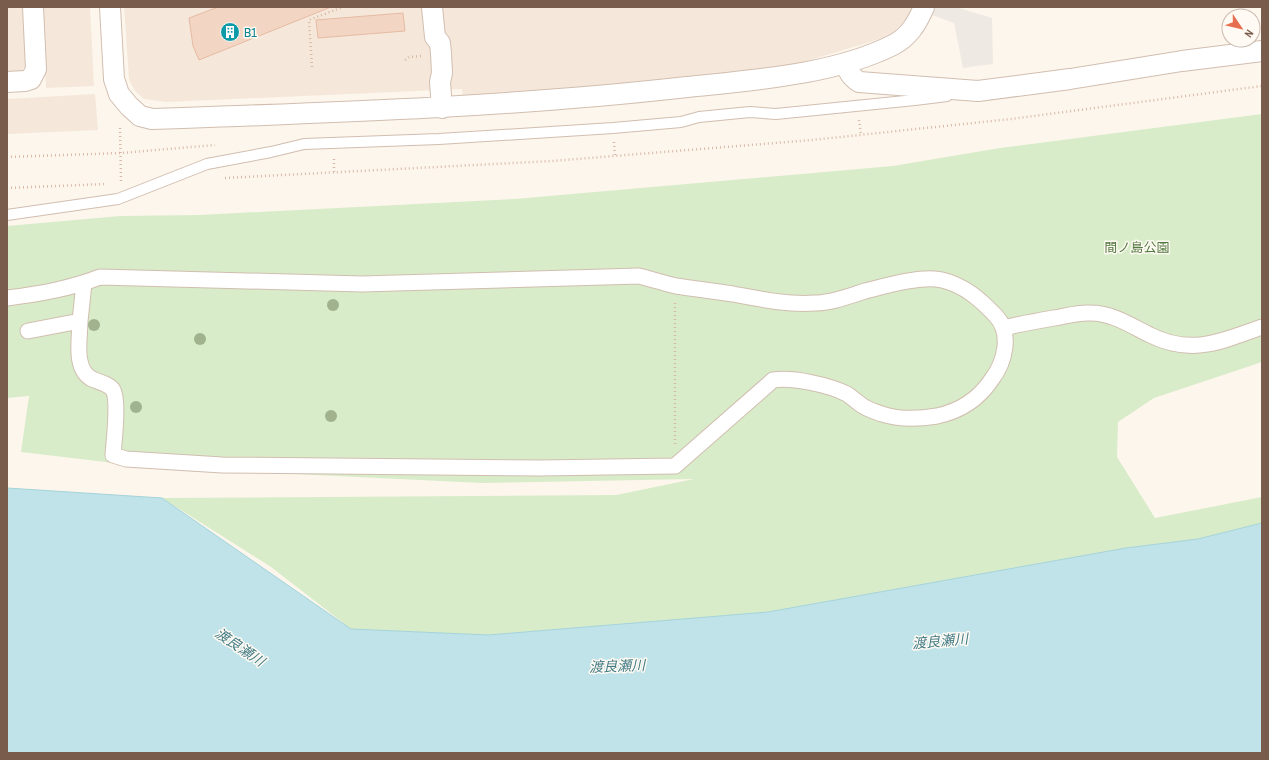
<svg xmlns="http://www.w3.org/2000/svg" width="1269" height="760" viewBox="0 0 1269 760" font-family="'Archivo Narrow','Noto Sans JP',sans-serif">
  <rect width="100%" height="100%" fill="#fdf6ec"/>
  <path fill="#f5e8da" d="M7 7H25L29 62 20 72 7 73Z
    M41 7H90L94 86 46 88Z
    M124 7H912L907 18 890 36 777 70 578 87 463 96 462 89 166 102 144 99 135 91 129 80Z
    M95 94 98 130 7 134V99Z"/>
  <path fill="#efe9e4" d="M935 7H956L992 18 993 64 963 68 954 23 932 15Z"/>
  <path fill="#d8ecc9" d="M1262 114V362L1154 398 1118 422 1117 457 1155 518 1262 497V523L1198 539 1126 548 768 612 488 635 351 629 271 567 162 498 616 495 694 479 482 483 148 467 21 452 29 396 7 398V226L120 216 199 215 515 199 893 166 1000 148Z"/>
  <path fill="#bfe3e8" stroke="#a5d3da" d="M7 488 162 498 351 629 488 635 768 612 1126 548 1198 539 1262 523V753H7Z"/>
  <path fill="#f3d5c3" stroke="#e6bba3" d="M218 7H331L199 60 193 46 189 18Z
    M403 13 405 31 318 38 316 20Z"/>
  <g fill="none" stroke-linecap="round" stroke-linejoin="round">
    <g stroke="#d1beb0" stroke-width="12">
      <path id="service" d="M7 215 118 199 207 164 271 152 304 144 439 139 613 128 681 122 699 117 750 112 776 114 915 100 947 96"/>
    </g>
    <g stroke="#d1beb0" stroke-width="17">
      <path id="pedestrian" d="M7 298C39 294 69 289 100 277L362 284 639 276C651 279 663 283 676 286 695 289 714 291 733 294 760 299 787 305 815 303 832 303 849 296 865 291 885 286 923 275 942 280 964 285 981 300 996 316 1012 333 1005 362 992 379 979 399 960 411 937 416 919 419 900 420 882 414 876 412 869 410 863 406 858 403 853 398 847 394 829 385 793 377 773 380L675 466 540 468 222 465 126 459 113 455C114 442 119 400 113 390 109 384 99 382 92 379 73 369 80 338 80 321L28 331
        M80 321 84 283
        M1003 328C1020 324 1037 321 1054 318 1066 316 1079 312 1091 313 1112 313 1132 326 1150 335 1192 356 1222 341 1262 327"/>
    </g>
    <g stroke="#d1beb0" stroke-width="22">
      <path id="minor" d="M110 7 114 79 119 94 129 106 140 116 152 119 183 118C351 112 519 106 687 87 753 80 833 75 893 45 909 37 917 23 924 7
        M432 7 435 37 440 43 441 53 442 73 440 82 442 108
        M845 63C848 71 851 77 859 82L978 91 1070 79 1182 61 1262 51
        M7 82 25 81 31 79 36 69 33 7"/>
    </g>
    <path stroke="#d9b8a5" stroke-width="2.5" stroke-dasharray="1 3" stroke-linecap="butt" d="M405 60 409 57 421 56
      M312 67 309 20 343 7
      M859 120 861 134
      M614 142 615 157
      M7 157 121 153 215 145
      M334 172V157
      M225 178 552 161 812 140 1011 119 1262 86
      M121 181 120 127H122
      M7 188 106 184
      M675 303V444"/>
    <use href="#service" stroke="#fff" stroke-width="10"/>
    <use href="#pedestrian" stroke="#fff" stroke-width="15"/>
    <use href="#minor" stroke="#fff" stroke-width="20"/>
  </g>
  <g fill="#a0b28e">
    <circle cx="333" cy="305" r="6"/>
    <circle cx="94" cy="325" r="6"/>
    <circle cx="200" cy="339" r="6"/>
    <circle cx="136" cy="407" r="6"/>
    <circle cx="331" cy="416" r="6"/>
  </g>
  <defs>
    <g id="building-disc" transform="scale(1)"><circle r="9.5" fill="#0f9aa8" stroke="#fffaf3"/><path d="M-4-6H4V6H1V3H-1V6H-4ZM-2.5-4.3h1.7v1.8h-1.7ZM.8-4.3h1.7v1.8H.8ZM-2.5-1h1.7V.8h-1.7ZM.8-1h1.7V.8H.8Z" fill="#fff"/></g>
  </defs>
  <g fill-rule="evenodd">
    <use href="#building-disc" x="230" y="32"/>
  </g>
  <g text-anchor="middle" stroke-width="3" stroke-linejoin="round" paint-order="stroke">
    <g font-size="13" fill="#0d838f" stroke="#fffaf3" text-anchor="start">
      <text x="244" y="37">B1</text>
    </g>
    <g font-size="13" fill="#537a41" stroke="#fffaf3">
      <text x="1137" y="252">間ノ島公園</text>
    </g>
    <g font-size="14" font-style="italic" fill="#437c86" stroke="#fffaf3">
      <text transform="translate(940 641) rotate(-5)" y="5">渡良瀬川</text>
      <text transform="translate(240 647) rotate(34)" y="5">渡良瀬川</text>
      <text transform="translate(617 666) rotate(-2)" y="5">渡良瀬川</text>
    </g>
  </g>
  <rect width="1269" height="760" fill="none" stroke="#7a5c4d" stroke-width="16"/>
  <g transform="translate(1241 28) rotate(125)"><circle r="19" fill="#fffaf3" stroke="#cabbb1"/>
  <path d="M0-3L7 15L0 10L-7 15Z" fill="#e76f51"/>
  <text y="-6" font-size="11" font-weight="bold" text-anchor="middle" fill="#7a5c4d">N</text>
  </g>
</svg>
